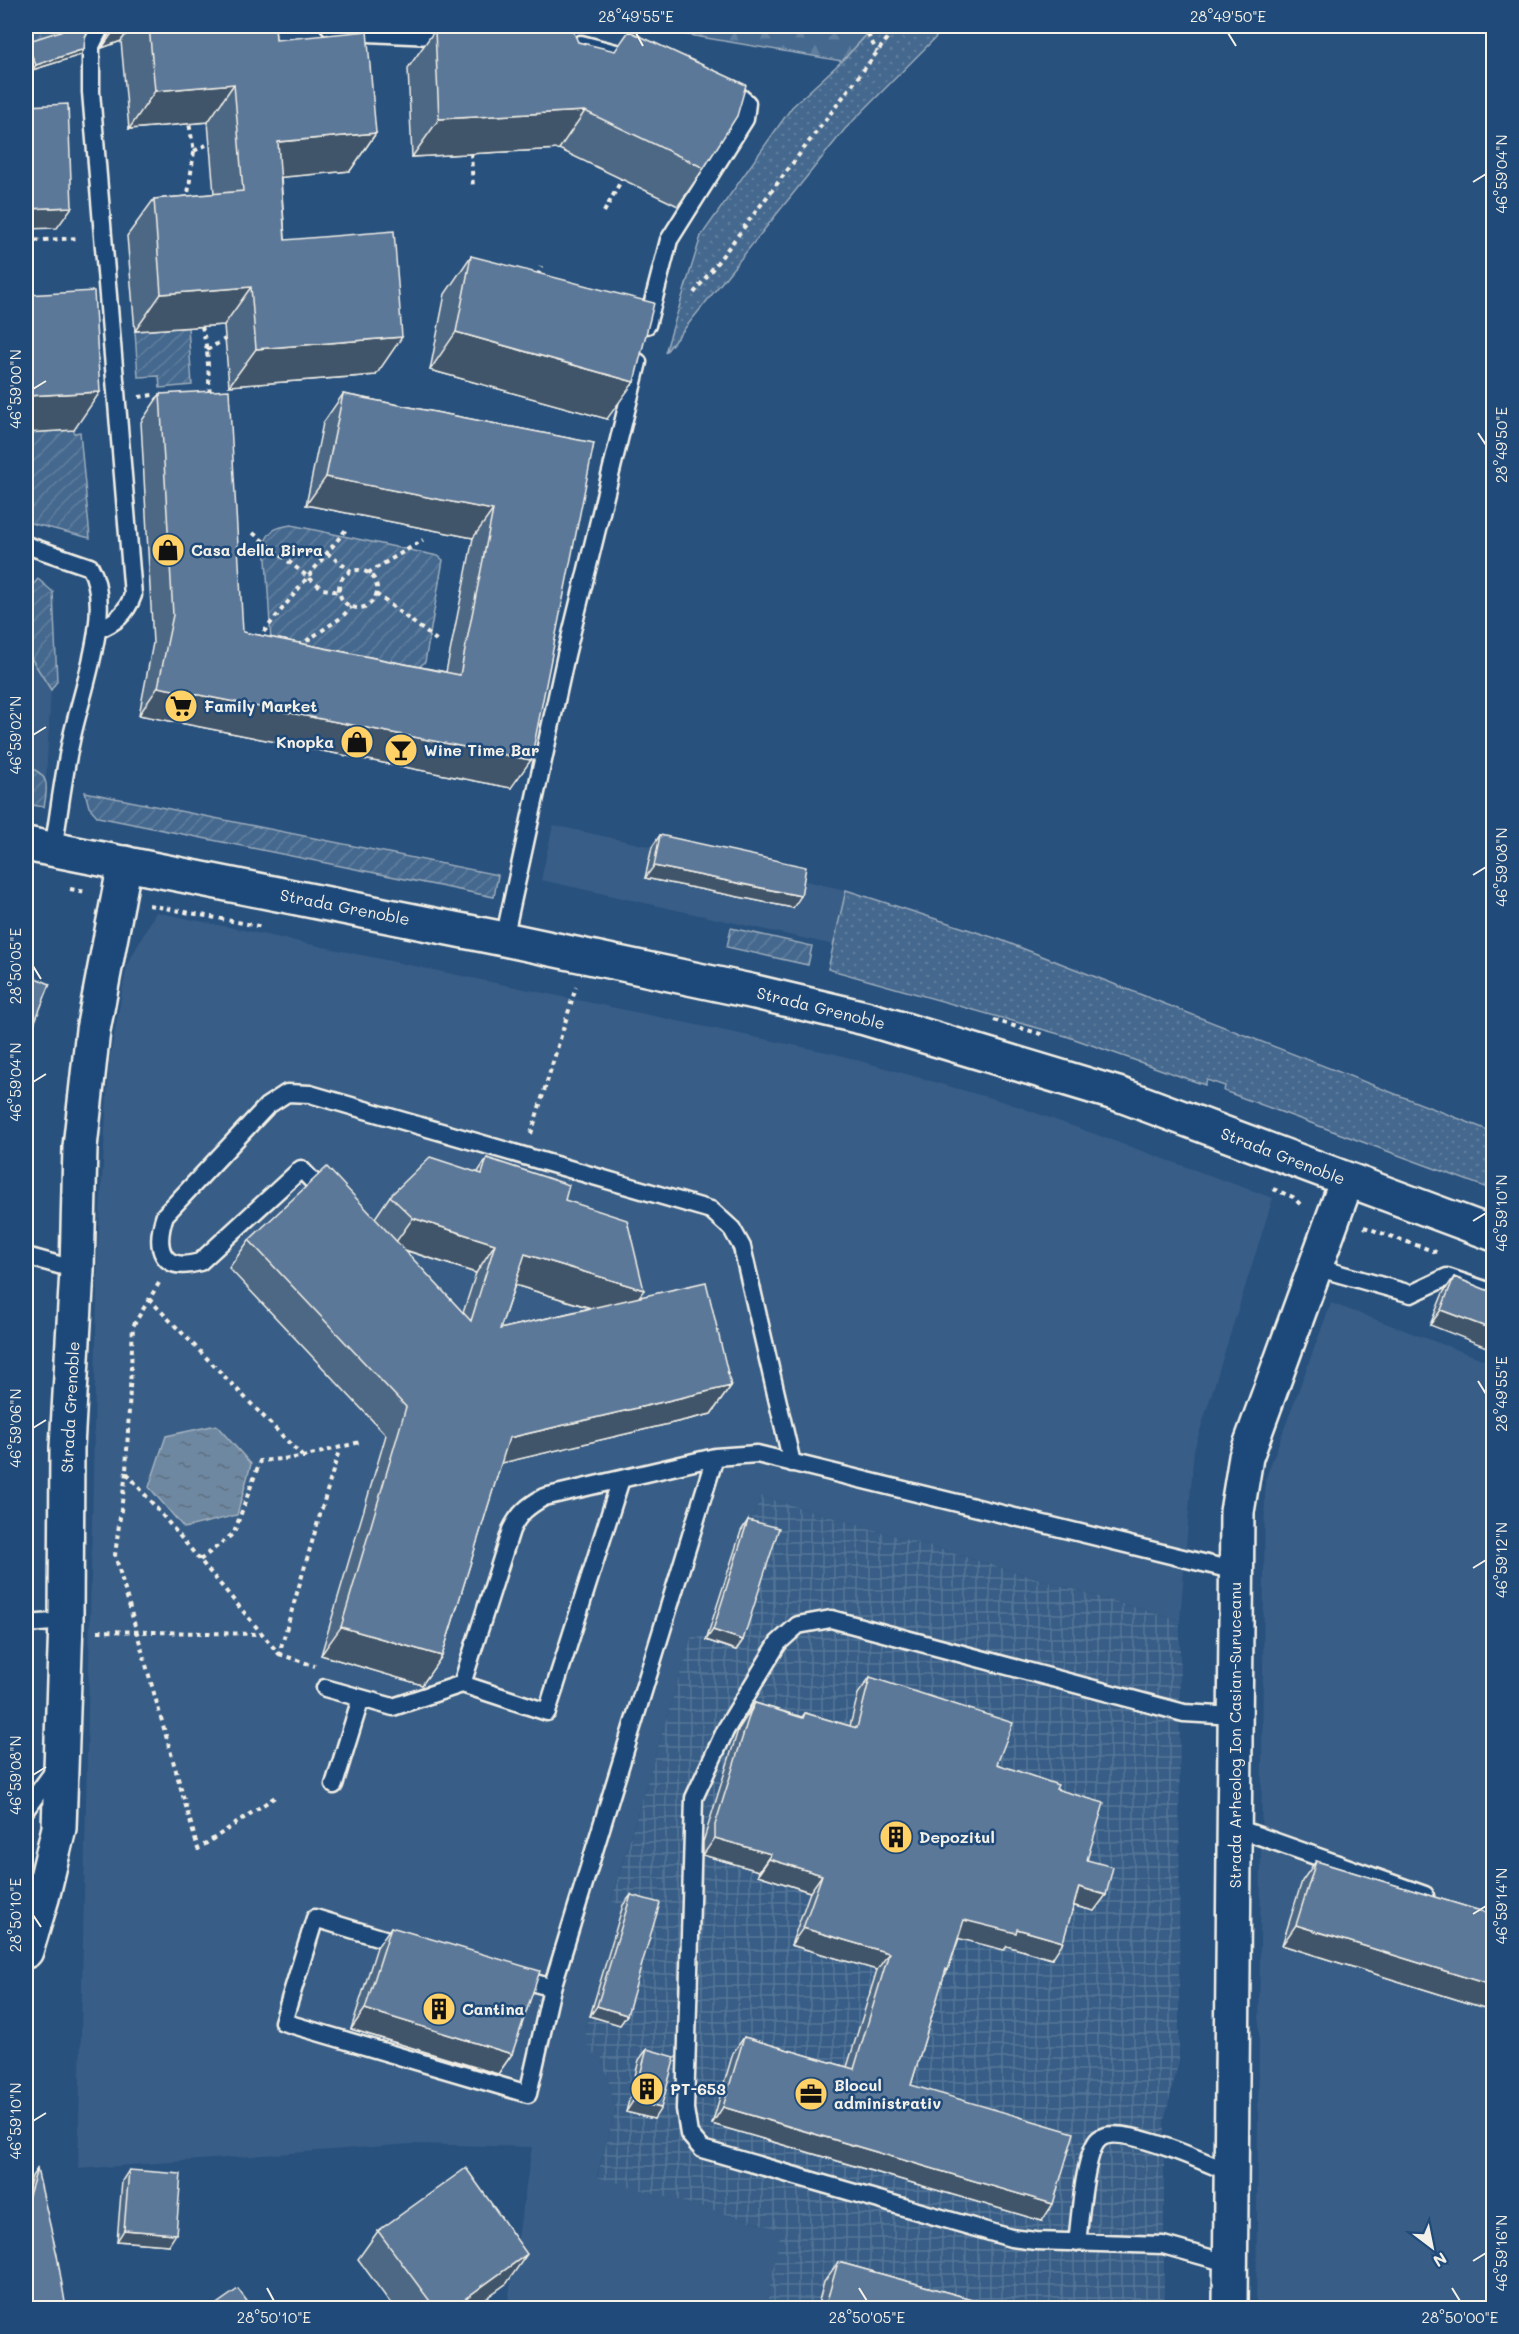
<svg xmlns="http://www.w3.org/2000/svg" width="1519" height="2334" viewBox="0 0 1519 2334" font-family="Mali,sans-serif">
  <defs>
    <pattern id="industrial-grid" width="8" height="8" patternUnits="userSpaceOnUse" patternTransform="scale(1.5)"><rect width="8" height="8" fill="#375d86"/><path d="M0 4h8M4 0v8" fill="none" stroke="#557597"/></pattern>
    <pattern id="grass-dots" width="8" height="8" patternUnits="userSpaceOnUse" patternTransform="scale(1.5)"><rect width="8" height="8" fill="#45688e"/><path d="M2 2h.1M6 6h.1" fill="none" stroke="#607e9e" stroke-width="1.8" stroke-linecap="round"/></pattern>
    <pattern id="forest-firs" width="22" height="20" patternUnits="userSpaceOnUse" patternTransform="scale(1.5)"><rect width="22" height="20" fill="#45688e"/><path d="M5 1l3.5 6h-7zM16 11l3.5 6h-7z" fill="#607e9e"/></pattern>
    <pattern id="garden-furrows" width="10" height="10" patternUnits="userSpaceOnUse" patternTransform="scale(1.5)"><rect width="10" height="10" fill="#45688e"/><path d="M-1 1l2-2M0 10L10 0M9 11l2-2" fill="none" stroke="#607e9e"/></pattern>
    <pattern id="water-ripples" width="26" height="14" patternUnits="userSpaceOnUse" patternTransform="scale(1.5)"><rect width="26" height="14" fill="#6e88a2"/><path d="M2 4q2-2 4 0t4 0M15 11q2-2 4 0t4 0" fill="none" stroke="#5f6e7d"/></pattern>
  </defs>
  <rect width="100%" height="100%" fill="#28517e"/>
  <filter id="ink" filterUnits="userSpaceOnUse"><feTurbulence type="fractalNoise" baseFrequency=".0167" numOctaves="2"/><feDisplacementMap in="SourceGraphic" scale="12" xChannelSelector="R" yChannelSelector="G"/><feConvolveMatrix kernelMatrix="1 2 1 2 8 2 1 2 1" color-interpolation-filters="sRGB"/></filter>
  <g filter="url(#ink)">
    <path fill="#375d86" d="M26 650 51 690 46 780 26 766Z
      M553 825 846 890 834 945 541 880Z
      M156 912 836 1054 1008 1103 1273 1198 1194 1450 1180 1621 761 1496 746 1532 741 1531 707 1638 692 1636 611 1900 623 1905 585 2029 601 2054 616 2109 597 2176 782 2230 766 2308H507L532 2147 412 2144 78 2169 98 1244 109 1063 127 965Z
      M1331 1303 1493 1363V2308H1256L1265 1480Z"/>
    <path fill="url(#industrial-grid)" d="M761 1496 1180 1621 1179 2061 1164 2121V2308H766L781 2230 597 2177 616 2109 601 2055 589 2054 585 2029 623 1905 611 1901 692 1635 707 1638 741 1531 746 1532Z"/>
    <path fill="url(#grass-dots)" stroke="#9cacbb" stroke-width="1.5" d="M875 26H947L845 129 665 353 701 236 792 107 842 61Z
      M846 890 1001 940 1493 1132V1190L1224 1091 1225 1086 1207 1080 1205 1085 1066 1036 828 969Z"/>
    <path fill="url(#forest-firs)" stroke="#9cacbb" stroke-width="1.5" d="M26 26H74V31L26 46Z
      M636 26H875L842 61Z"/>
    <path fill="url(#garden-furrows)" stroke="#9cacbb" stroke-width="1.5" d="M188 327 192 385 160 388 159 376 138 377 135 331Z
      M74 430V433L80 432 90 538 26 522V433Z
      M291 525 438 556 443 560 425 662 416 669 271 641 265 542C270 529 278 527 291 525Z
      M38 579 53 592 57 681 51 690 26 650V593Z
      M26 766C50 774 48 786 44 807L26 804Z
      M85 792 498 875 494 897 98 817 89 807Z
      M731 928 812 946 808 965 727 947Z"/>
    <path fill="url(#water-ripples)" stroke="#a4b2be" stroke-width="1.5" d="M216 1425 251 1464 237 1515 184 1528 149 1487 166 1436Z"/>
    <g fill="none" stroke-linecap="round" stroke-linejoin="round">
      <g stroke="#f4f1e8" stroke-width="21">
        <path id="lane" d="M329 26 367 33 454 37
          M581 44 635 58
          M647 325 669 240 745 119 747 103 731 89 725 87
          M26 545 90 567C115 609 80 695 71 741 63 777 59 814 53 850
          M97 630C115 623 126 614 133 595L91 92V46L101 26
          M504 939 566 655 638 362
          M328 1197 301 1169 200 1262C161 1273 154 1248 165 1215L267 1106 287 1093 310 1094 711 1210 732 1229 742 1247 792 1463
          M26 1256 77 1270
          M1315 1267 1411 1294 1447 1277 1494 1293
          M26 1624 66 1621
          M462 1684 547 1712 621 1479
          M325 1688 393 1707 462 1684 511 1530C519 1513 528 1506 544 1497L715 1457 757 1454 1236 1571
          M334 1785 361 1698
          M26 1809 56 1768
          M1234 1827 1425 1895
          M404 1945 315 1918 283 2022 528 2094 552 1988 715 1457
          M515 1977 552 1988
          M1077 2243C1080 2221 1084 2152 1099 2139 1118 2122 1209 2164 1231 2173
          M1231 2264 1163 2245 1036 2241 1011 2238 702 2149 689 2134 685 2109 694 1798 726 1729 778 1643 798 1625 831 1619 1184 1713 1235 1716"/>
      </g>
      <g stroke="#f4f1e8" stroke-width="38">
        <path id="street" d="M26 1951 42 1898 59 1828 66 1621 67 1447 77 1270 80 1147 93 1030 125 863
          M1230 2308 1237 1512 1246 1457 1347 1180"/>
      </g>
      <g stroke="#f4f1e8" stroke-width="38">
        <path id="primary" d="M26 844 504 939 755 992 865 1018 1121 1095 1494 1234"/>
      </g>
      <path stroke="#f4f1e8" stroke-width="4" stroke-dasharray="4.5 4.5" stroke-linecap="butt" d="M864 26 877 52
        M26 78 33 98
        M194 151 210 143
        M471 153 473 188
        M187 201 194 151 189 123
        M604 212 622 179
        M26 241 79 238
        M538 276 541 266
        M694 293 897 26
        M202 326 207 350 210 396
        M207 350 225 339
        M139 397 153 395 159 401
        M253 533 323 589 339 592
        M327 553 351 571
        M339 589a19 19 0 1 1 38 0a19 19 0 1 1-38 0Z
        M368 573 423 540
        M376 594 439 642
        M258 639 348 527
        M299 646 342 617 351 607
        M70 889 86 892
        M149 905 263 927
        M994 1020 1044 1035
        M531 1134 576 987
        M1273 1189 1293 1197 1302 1206
        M1364 1227 1439 1253
        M159 1283 133 1326 126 1472 279 1654 340 1447
        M149 1299 302 1456
        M126 1472 115 1555 198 1849 278 1795
        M200 1560 234 1533 260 1461 303 1457 360 1442
        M98 1631 261 1634
        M279 1654 315 1666"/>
      <use href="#lane" stroke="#1f4a7a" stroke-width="16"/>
      <use href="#street" stroke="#1f4a7a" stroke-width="33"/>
      <use href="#primary" stroke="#1f4a7a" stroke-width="33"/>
    </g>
    <path fill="#4e6784" stroke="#f4f1e8" stroke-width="1.5" fill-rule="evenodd" d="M113 26H275L276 40 376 133 350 171 281 177 285 240 376 375 229 386 224 325 135 331 127 236 154 199 214 194 208 122 129 129 121 41 102 48Z
      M435 30 578 42 704 168 678 206 559 149 412 157 408 68Z
      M85 37 84 49 81 55 32 70 26 54V42Z
      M471 256 607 419 430 370 445 294Z
      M160 394 243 632 446 672 473 538 306 505 323 423 343 394 594 443 511 788 139 715 153 643 141 422Z
      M660 835 793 908 645 878 652 847Z
      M487 1158 565 1200 639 1297 731 1386 711 1414 501 1463 442 1656 422 1685 321 1655 386 1435 229 1268 249 1240 375 1218 390 1196 478 1172ZM404 1250 476 1273 463 1313ZM515 1285 590 1308 500 1329Z
      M1454 1277 1494 1293 1430 1325 1443 1293Z
      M748 1520 743 1640 736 1650 706 1640 741 1531Z
      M870 1677 997 1764 1056 1789 1087 1860 1106 1895 1094 1911 1074 1906 1052 1959 1007 1946 1004 1950 959 1938 948 1970 943 1978 911 2085 1042 2221 712 2124 733 2053 744 2037 847 2067 877 1970 791 1945 810 1892 758 1875 759 1871 703 1855V1842L738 1730 755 1703 802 1717 805 1713 850 1726 858 1694Z
      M1316 1861 1494 1915V2011L1282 1945 1302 1881Z
      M631 1895 627 2015 620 2025 590 2016 623 1905Z
      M391 1927 512 2054 498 2074 351 2029 377 1947Z
      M647 2049 654 2119 626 2112 639 2060Z
      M37 2169 26 2308V2196L32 2176Z
      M129 2170 169 2245 117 2241 122 2181Z
      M378 2231 507 2283 472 2308H394L358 2259Z
      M838 2262 1004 2308H817L824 2282Z"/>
    <path fill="#40546b" stroke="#f4f1e8" stroke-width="1.5" d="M117 26H132L121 41 102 48Z
      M84 49 81 55 32 70 36 65Z
      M234 84 208 122 129 129 155 91Z
      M585 111 559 149 412 157 439 119Z
      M376 133 350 171 252 180 278 142Z
      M72 207 57 228 26 229V209Z
      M251 287 224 325 135 331 161 294Z
      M456 332 634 382 607 419 430 370Z
      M402 337 376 375 229 386 256 349Z
      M100 392 74 430 26 433V396Z
      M326 477 493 510 473 538 306 505Z
      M158 687 531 760 511 788 139 715Z
      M654 866 801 896 793 908 645 878Z
      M413 1218 495 1244 476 1273 393 1246Z
      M525 1254 644 1290 624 1318 505 1282Z
      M1441 1310 1494 1330V1350L1430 1325Z
      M731 1386 711 1414 489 1466 509 1438Z
      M341 1627 442 1656 422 1685 321 1655Z
      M713 1630 743 1640 736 1650 706 1640Z
      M715 1838 771 1854 759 1871 703 1855Z
      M769 1859 822 1875 810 1892 758 1875Z
      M1079 1887 1106 1895 1094 1911 1068 1904Z
      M964 1920 1017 1929 1063 1942 1052 1959 1007 1946 1004 1950 953 1937Z
      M1296 1925 1494 1986V2011L1282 1945Z
      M803 1928 889 1953 877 1970 791 1945Z
      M597 2006 627 2015 620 2025 590 2016Z
      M365 2009 512 2054 498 2074 351 2029Z
      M633 2101 661 2108 654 2119 626 2112Z
      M723 2107 1053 2204 1042 2221 712 2124Z
      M124 2230 176 2234 169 2245 117 2241Z
      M527 2254 507 2283 472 2308H452Z"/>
    <path fill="#5b7899" stroke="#f4f1e8" stroke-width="1.5" d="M90 26 85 37 84 49 36 65 26 42 70 28Z
      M149 26H275L276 40 367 31 376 133 278 142 285 240 394 231 402 337 256 349 251 287 161 294 154 199 243 191 234 84 155 91Z
      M483 26H571L578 42 615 51 629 31 746 85 737 116 704 168 585 111 439 119 435 30Z
      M68 104 72 207 26 209V106Z
      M471 256 654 303 634 382 456 332Z
      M94 291 100 392 26 396V295Z
      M229 390 243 632 460 675 493 510 326 477 343 394 594 443 531 760 158 687 173 615 160 394Z
      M660 835 806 867 801 896 654 866Z
      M26 974 50 984 26 1044Z
      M430 1157 482 1174 487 1158 569 1185 565 1200 627 1220 644 1290 525 1254 500 1329 706 1282 731 1386 509 1438 442 1656 341 1627 406 1407 249 1240 327 1167 471 1321 495 1244 413 1218 390 1196Z
      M1454 1277 1494 1293V1330L1441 1310Z
      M748 1520 779 1528 743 1640 713 1630Z
      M870 1677 1013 1723 997 1764 1058 1785 1056 1789 1104 1803 1087 1860 1113 1867 1106 1895 1079 1887 1063 1942 1017 1929 1016 1933 964 1920 948 1970 946 1969 911 2085 1074 2133 1053 2204 723 2107 744 2037 854 2069 889 1953 803 1928 822 1875 769 1859 771 1854 715 1838V1825L750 1713 755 1703 803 1718 805 1713 857 1728Z
      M1316 1861 1494 1915V1986L1296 1925Z
      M631 1895 660 1903 627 2015 597 2006Z
      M391 1927 540 1971 512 2054 365 2009Z
      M647 2049 675 2057 661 2108 633 2101Z
      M466 2168 527 2254 452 2308H435L378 2231Z
      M37 2169 57 2255 66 2308H26V2205Z
      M129 2170 181 2174 176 2234 124 2230Z
      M838 2262 1004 2308H825Z
      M238 2289 252 2308H211Z"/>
  </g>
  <path fill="none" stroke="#f4f1e8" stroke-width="2" d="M636 33 643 46M1228 33 1236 46M1473 182 1486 174M33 389 46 381M1478 433 1486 445M33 735 46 727M1473 875 1486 867M33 966 41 979M33 1082 46 1074M1473 1221 1486 1213M1478 1381 1486 1394M33 1428 46 1420M1473 1568 1486 1560M33 1775 46 1767M1473 1914 1486 1906M33 1915 41 1927M33 2121 46 2113M1473 2261 1486 2253M267 2288 274 2301M859 2288 867 2301M1452 2288 1460 2301"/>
  <defs>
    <g id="shop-disc" transform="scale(1.725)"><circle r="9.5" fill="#ffd166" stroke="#1f4a7a"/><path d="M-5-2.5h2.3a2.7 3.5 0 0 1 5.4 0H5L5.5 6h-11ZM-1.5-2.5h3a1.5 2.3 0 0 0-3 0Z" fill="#111"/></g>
    <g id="supermarket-disc" transform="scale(1.725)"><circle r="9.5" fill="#ffd166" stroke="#1f4a7a"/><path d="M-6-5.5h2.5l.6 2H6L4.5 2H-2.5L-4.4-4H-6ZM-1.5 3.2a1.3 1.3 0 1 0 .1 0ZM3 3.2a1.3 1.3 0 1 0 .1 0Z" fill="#111"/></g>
    <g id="bar-disc" transform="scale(1.725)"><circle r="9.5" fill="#ffd166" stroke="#1f4a7a"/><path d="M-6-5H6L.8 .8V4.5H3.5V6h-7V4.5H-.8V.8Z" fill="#111"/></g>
    <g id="building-disc" transform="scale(1.725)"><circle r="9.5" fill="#ffd166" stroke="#1f4a7a"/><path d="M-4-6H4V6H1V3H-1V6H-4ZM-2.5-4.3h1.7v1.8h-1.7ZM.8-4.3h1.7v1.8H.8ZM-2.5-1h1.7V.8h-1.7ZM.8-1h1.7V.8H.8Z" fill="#111"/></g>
    <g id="office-disc" transform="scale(1.725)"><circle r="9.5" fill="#ffd166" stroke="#1f4a7a"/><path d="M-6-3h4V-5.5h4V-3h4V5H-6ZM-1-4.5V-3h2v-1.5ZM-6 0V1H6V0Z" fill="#111"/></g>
  </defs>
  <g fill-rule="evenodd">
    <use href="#shop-disc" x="168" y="550"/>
    <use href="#supermarket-disc" x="181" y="706"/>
    <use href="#shop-disc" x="357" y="742"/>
    <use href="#bar-disc" x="401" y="750"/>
    <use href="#building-disc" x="896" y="1837"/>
    <use href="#building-disc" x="439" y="2009"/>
    <use href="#building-disc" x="647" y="2089"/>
    <use href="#office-disc" x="811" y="2094"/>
  </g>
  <g text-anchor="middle" stroke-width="5" stroke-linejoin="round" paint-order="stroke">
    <g font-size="16" font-weight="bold" fill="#f4f1e8" stroke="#1f4a7a" text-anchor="start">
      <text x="191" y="556">Casa della Birra</text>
      <text x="204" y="712">Family Market</text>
      <text x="334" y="748" text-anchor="end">Knopka</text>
      <text x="424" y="756">Wine Time Bar</text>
      <text x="919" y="1843">Depozitul</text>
      <text x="462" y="2015">Cantina</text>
      <text x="834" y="2091">Blocul<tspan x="834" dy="18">administrativ</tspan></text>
      <text x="670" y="2095">PT-653</text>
    </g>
    <g font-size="16" fill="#f4f1e8" stroke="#1f4a7a">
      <text transform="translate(345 907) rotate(11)" y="6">Strada Grenoble</text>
      <text transform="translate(821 1008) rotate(14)" y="6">Strada Grenoble</text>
      <text transform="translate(1283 1156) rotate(21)" y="6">Strada Grenoble</text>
      <text transform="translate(70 1407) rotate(-87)" y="6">Strada Grenoble</text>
      <text transform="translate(1235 1735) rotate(-90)" y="6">Strada Arheolog Ion Casian-Suruceanu</text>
    </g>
  </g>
  <rect width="1519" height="2334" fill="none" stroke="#1f4a7a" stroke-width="66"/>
  <g transform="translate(1432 2247) rotate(148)" stroke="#1f4a7a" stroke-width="4.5" paint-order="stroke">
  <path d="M0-4.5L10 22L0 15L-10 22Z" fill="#f4f1e8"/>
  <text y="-9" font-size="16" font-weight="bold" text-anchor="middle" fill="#f4f1e8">N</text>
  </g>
  <rect x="33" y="33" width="1453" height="2268" fill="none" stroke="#f4f1e8" stroke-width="2"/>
  <g font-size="15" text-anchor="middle" fill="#f4f1e8">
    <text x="636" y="22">28°49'55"E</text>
    <text x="1228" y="22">28°49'50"E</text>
    <text transform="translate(1502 174) rotate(-90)" y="5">46°59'04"N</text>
    <text transform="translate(16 389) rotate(-90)" y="5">46°59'00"N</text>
    <text transform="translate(1502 445) rotate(-90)" y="5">28°49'50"E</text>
    <text transform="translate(16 735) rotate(-90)" y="5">46°59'02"N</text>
    <text transform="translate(1502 867) rotate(-90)" y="5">46°59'08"N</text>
    <text transform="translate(16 966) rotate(-90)" y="5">28°50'05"E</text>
    <text transform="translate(16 1082) rotate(-90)" y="5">46°59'04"N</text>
    <text transform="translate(1502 1213) rotate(-90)" y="5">46°59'10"N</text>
    <text transform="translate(1502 1394) rotate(-90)" y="5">28°49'55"E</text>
    <text transform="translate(16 1428) rotate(-90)" y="5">46°59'06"N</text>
    <text transform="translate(1502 1560) rotate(-90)" y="5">46°59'12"N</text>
    <text transform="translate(16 1775) rotate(-90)" y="5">46°59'08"N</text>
    <text transform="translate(1502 1906) rotate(-90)" y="5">46°59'14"N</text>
    <text transform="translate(16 1915) rotate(-90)" y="5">28°50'10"E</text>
    <text transform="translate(16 2121) rotate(-90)" y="5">46°59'10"N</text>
    <text transform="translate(1502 2253) rotate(-90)" y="5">46°59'16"N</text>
    <text x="274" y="2323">28°50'10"E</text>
    <text x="867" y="2323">28°50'05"E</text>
    <text x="1460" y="2323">28°50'00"E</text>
  </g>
</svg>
